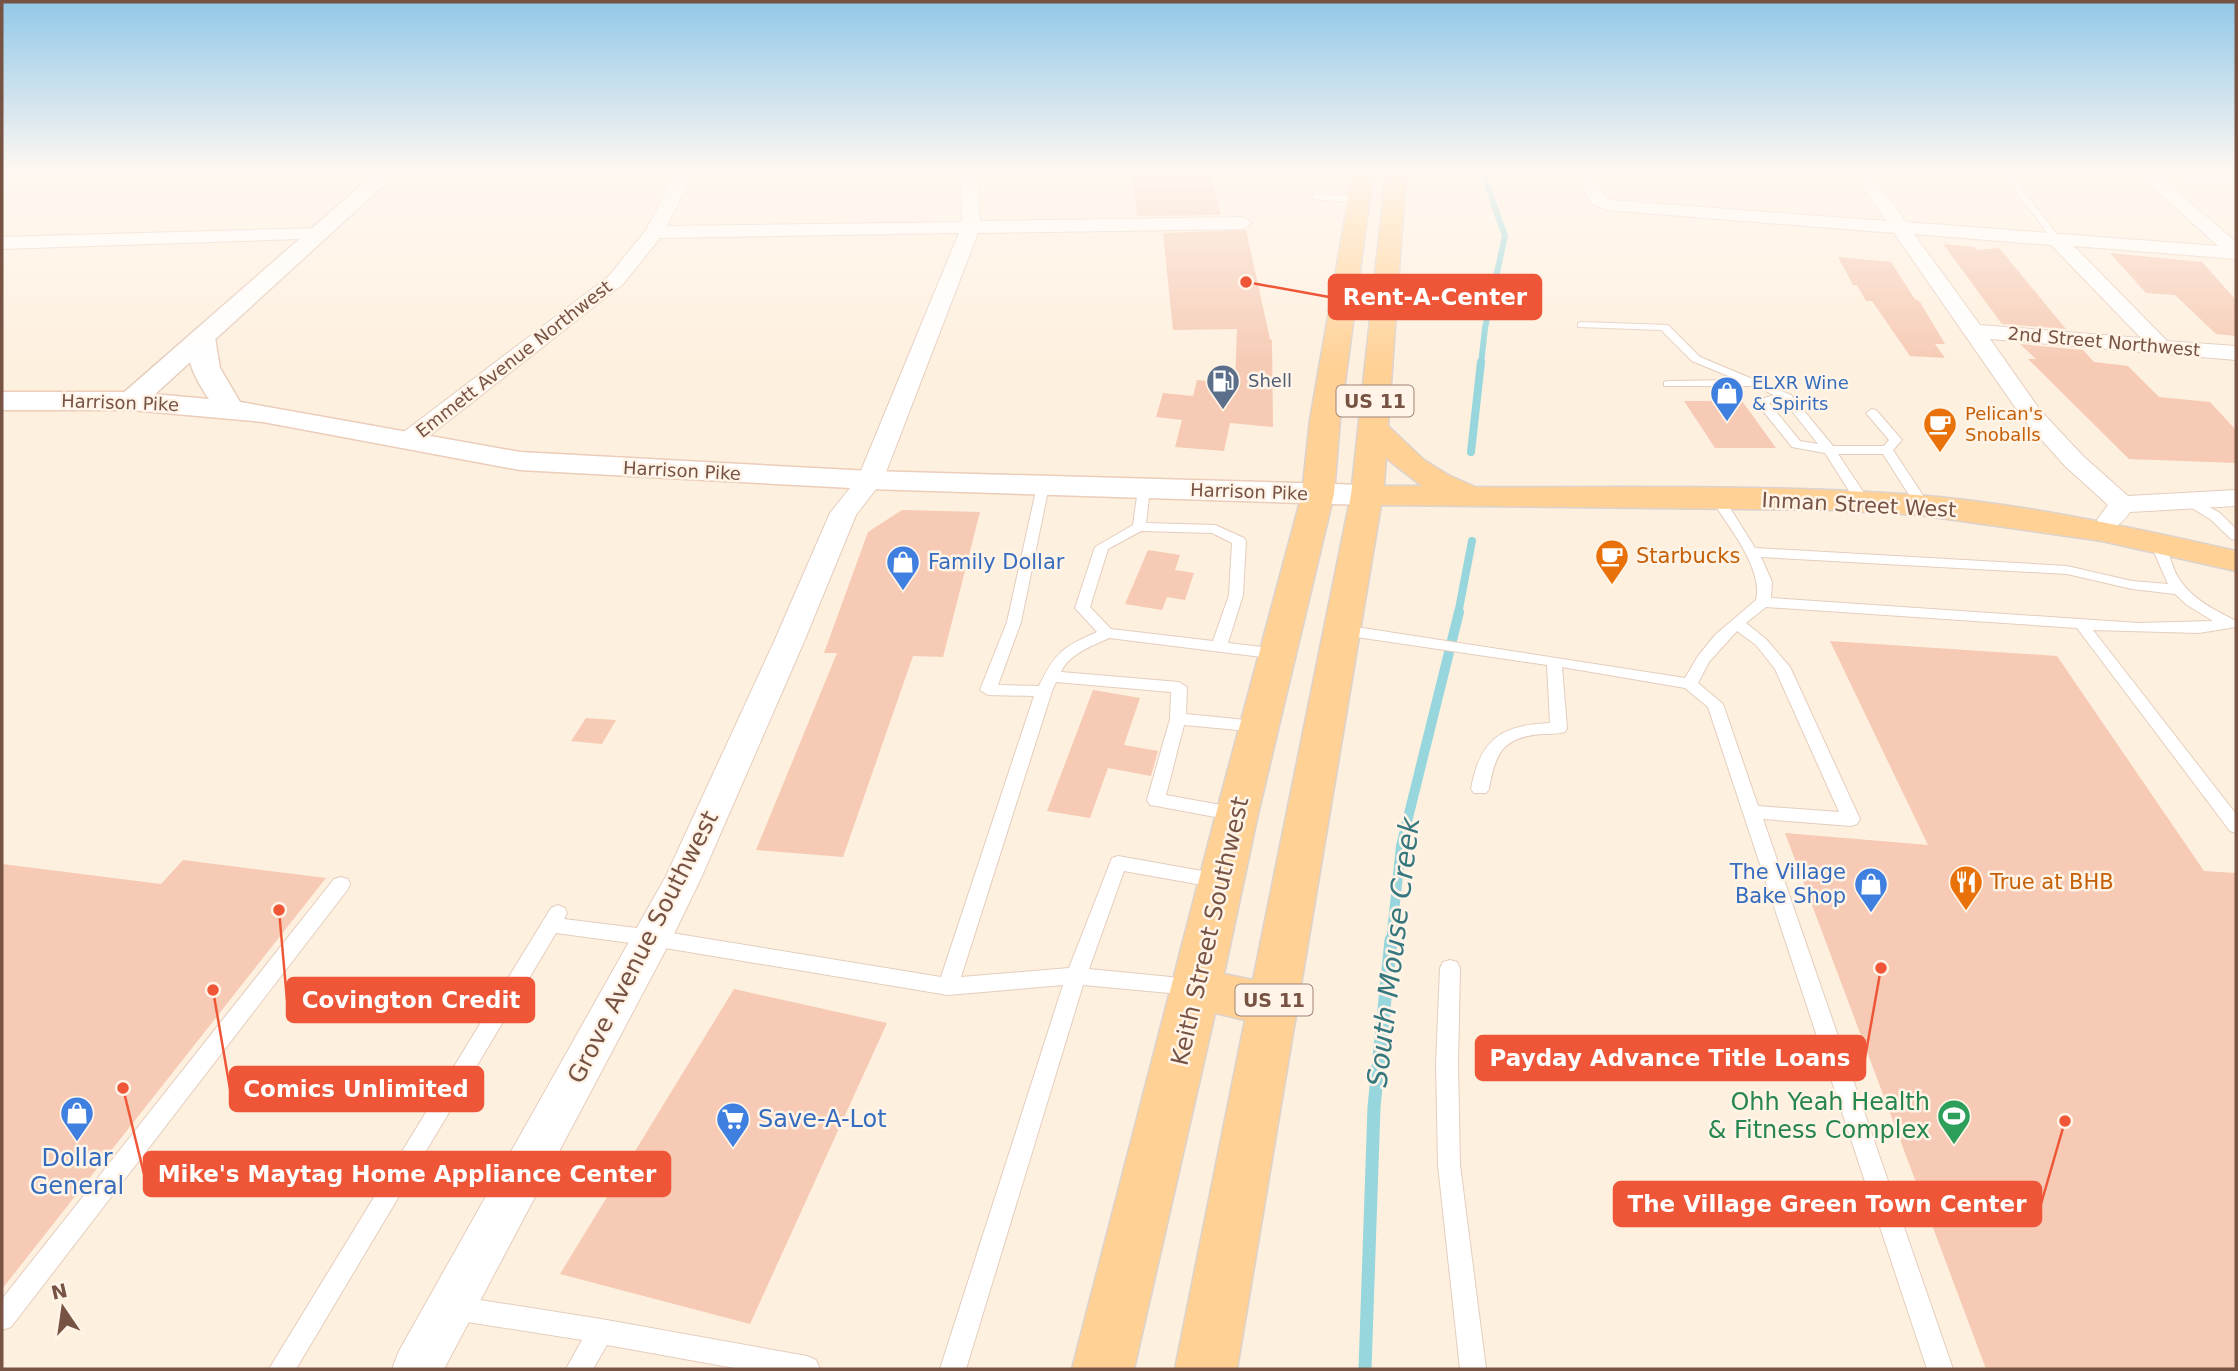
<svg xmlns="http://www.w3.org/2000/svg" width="2238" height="1371" viewBox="0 0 2238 1371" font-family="'DejaVu Sans',sans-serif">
  <rect width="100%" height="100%" fill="#fef0df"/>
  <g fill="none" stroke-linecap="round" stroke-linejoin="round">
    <path stroke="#97d6dc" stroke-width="6" d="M1481 364 1485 328 1505 236 1483 173"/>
    <path stroke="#97d6dc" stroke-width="8" d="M1471 452 1481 362
      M1458 614 1472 541"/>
    <path stroke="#97d6dc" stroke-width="10" d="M1391 942 1401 846 1459 612"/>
    <path stroke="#97d6dc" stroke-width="13" d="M1365 1369 1374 1107 1391 940"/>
  </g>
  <path fill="#f6cab4" d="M1132 173H1211L1221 215 1137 216Z
    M1246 230 1270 339 1272 340 1273 427 1230 423 1224 451 1175 447 1182 420 1156 417 1163 393 1193 396 1197 380 1235 383 1237 329 1173 330 1163 233Z
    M1943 244 1975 247 1977 250 1999 248 2066 329 2002 324Z
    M2110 253 2202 262 2236 300V336L2216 334 2175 295 2146 293Z
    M1838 257 1891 262 1914 298 1920 302 1945 344H1935L1945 358 1910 356 1872 301H1866L1857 285H1853Z
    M2020 344 2083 350 2094 362 2128 366 2159 397 2210 402 2236 430V463L2129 459 2028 359H2036Z
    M1684 401H1742L1776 448H1715Z
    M902 510 980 512 943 657 913 656 843 857 756 850 837 653H824L868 532Z
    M1148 550 1180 555 1175 570 1194 573 1185 600 1167 597 1162 610 1125 604Z
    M1830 641 2057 656 2204 871 2236 873V1369H1986L1785 833 1928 845Z
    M1093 690 1140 698 1124 745 1158 751 1151 776 1108 768 1090 818 1047 811Z
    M586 718 616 720 602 744 571 741Z
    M183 860 326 878 2 1289V864L161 884Z
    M734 989 887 1023 750 1324 560 1274Z"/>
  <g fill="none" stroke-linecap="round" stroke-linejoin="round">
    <g stroke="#e5cdbd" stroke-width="2">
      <path id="service" d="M2002 173H2010L2060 238V242H2054Z
        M1316 194 1359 197 1363 200 1359 203 1313 199V195Z
        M1582 322 1668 325 1700 357 1791 395 1833 446H1884L1889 440 1866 413 1872 409 1876 410 1902 440 1893 450 1930 506 1928 509H1918L1883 454H1838L1870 502 1868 505H1858L1825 453 1792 447 1755 401 1774 395 1756 386H1664V382L1668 381 1738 380 1692 361 1661 330 1578 327V323ZM1784 401 1818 444 1800 441 1769 403Z
        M1043 482 1049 486 1021 622 998 685 1039 686C1055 652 1063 647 1097 632L1075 608 1095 547 1133 525 1138 489 1144 485 1150 489 1146 523 1215 525 1244 538 1246 541 1243 595 1228 643 1279 649 1287 654 1279 659 1109 638C1092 646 1069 654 1061 672L1179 682 1187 687 1186 714 1266 722 1268 726 1260 732 1184 725 1166 795 1243 809 1246 814 1243 819 1237 821 1156 806 1150 805 1147 800 1170 719 1171 692 1056 682 1052 691 961 977 1069 968 1112 858 1118 856 1219 874 1226 876 1228 881 1226 886 1219 888 1124 871 1089 969 1191 979 1198 981 1201 987 1198 993 1191 995 1083 985 966 1369H940L1063 985 948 995 653 946 556 933 296 1369H269L551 908 558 905 565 908 567 913 564 919 653 930 941 977 1034 696 988 695 980 690 1007 622 1037 486ZM1141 531 1212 533 1232 543 1229 595 1213 641 1111 629 1090 607 1108 549Z
        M1717 494 1722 495 1755 548 2067 566 2132 581 2168 584 2150 543 2157 539C2169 543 2171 567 2178 577 2191 599 2215 610 2236 621V627L2199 633 2093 630 2236 814V833L2230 831 2077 628 1766 607 1746 623 1766 639 1790 667 1860 819 1857 824 1851 826 1763 819 1953 1369H1927L1708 707 1685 688 1562 667 1567 728 1565 732C1557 734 1550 734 1542 734 1503 737 1495 753 1489 789L1486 793H1474L1471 789C1480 739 1501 725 1550 723L1547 665 1343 635 1336 630 1343 625 1685 678 1698 656 1715 635 1756 600C1764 569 1727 524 1710 498ZM1761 557 2067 574 2132 589 2175 594 2187 605 2213 621 2138 623 1771 598 1772 582ZM1737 631 1756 645 1775 669 1839 812 1758 806 1723 704 1698 683 1709 662Z
        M2187 495 2220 513 2236 529V540L2231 539 2210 519 2182 502 2180 499Z
        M341 877 348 879 350 884 348 889 11 1327 2 1330V1299L334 879Z
        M1450 960 1457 962 1460 968 1458 1063 1460 1165 1486 1369H1460L1438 1165 1436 1063 1440 968 1443 962Z
        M455 1296 601 1319 807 1356 816 1360 820 1369H740L607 1345 593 1369H566L582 1340 455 1320 446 1317 443 1308 446 1299Z"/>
    </g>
    <g stroke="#e5cdbd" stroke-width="2">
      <path id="minor" d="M2 173H13L2 179Z
        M676 173H693L667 226 962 222 961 173H978L980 221 1243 217 1252 223 1243 229 978 233 883 480 856 515 803 644 702 876 672 938 444 1369H392L399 1351 666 876 773 644 830 513 858 478 959 233 660 238 623 284 419 444 410 446 401 444 398 439 401 434 609 276 646 230Z
        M1576 173H1592L1604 196 1610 200 1886 221 1853 173H1870L1906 222 2218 246 2137 173H2203L2236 176V186L2164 180 2236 242V259L2074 246 2167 341 2236 346V360L1990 339 2040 410 2083 456 2128 496 2236 490V506L2130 512C2121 524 2116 530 2101 526L2097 520 2108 505 2065 466 2024 420 1894 233 1606 210 1591 203ZM1914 234 2051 245 2141 338 1980 325Z
        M319 228 328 234 326 238 2 249V237Z"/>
    </g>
    <g stroke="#e5cdbd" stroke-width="3">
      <path id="tertiary" d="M375 173H397L141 407 131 410 121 407 117 401 121 395Z"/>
    </g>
    <g stroke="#ebcdb9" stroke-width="3">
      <path id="secondary" d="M202 330 211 332 215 338 220 368 240 402 520 452 870 471 1367 485 1378 488 1383 495 1378 502 1367 505 870 489 520 470 263 422 131 410H2V392H131L209 399C198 383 179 352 193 332Z"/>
    </g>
    <g stroke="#dcd2ce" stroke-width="3">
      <path id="primary" d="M1353 173H1373L1340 420 1334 494 1258 814 1224 974 1253 980 1351 495 1386 173H1406L1388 426 1424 460 1448 475 1475 487C1622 488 1770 484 1917 495 2024 504 2131 527 2236 551V571L2102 541 1919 515 1832 510 1381 505 1237 1369H1175L1245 1020 1215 1013 1134 1369H1072L1216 814 1302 494 1310 420ZM1386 458 1422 486H1384Z"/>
    </g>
    <use href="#service" fill="#fff" fill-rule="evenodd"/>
    <use href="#minor" fill="#fff" fill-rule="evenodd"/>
    <use href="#tertiary" fill="#fff" fill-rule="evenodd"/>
    <use href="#secondary" fill="#fff" fill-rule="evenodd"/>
    <use href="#primary" fill="#ffd195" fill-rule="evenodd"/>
  </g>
  <linearGradient id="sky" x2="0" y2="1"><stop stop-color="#92c8e8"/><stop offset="0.47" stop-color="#fff8f1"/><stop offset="1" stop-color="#fff8f1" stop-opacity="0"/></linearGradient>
  <rect width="2238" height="365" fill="url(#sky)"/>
  <defs>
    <g id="fuel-pin" transform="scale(1.75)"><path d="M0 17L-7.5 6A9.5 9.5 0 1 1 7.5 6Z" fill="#5c6f8a" stroke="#fff4e7"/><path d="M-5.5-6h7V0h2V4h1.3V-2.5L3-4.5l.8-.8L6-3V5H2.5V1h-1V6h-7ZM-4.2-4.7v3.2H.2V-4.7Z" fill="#fff"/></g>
    <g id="shop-pin" transform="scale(1.75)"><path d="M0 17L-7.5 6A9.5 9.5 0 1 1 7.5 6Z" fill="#3f7fe0" stroke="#fff4e7"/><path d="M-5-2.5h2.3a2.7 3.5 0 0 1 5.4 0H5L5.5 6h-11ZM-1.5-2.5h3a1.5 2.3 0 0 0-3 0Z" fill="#fff"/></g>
    <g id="cafe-pin" transform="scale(1.75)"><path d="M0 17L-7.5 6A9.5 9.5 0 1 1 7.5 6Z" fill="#e8710a" stroke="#fff4e7"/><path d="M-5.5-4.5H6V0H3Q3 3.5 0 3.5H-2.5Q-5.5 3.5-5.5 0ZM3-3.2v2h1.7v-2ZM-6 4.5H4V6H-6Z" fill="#fff"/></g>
    <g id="restaurant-pin" transform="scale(1.75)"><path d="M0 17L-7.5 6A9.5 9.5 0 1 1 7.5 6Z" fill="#e8710a" stroke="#fff4e7"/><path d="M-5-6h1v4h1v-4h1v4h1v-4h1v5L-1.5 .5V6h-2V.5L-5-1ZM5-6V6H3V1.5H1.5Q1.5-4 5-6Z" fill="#fff"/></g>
    <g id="stadium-pin" transform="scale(1.75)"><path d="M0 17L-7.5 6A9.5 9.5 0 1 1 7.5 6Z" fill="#2e9e5b" stroke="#fff4e7"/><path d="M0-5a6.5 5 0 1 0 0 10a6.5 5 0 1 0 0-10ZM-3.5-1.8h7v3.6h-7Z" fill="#fff"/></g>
    <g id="supermarket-pin" transform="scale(1.75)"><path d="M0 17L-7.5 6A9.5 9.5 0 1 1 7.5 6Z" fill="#3f7fe0" stroke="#fff4e7"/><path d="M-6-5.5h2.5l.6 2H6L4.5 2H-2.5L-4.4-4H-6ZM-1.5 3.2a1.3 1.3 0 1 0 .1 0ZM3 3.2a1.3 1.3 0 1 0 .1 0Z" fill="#fff"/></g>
  </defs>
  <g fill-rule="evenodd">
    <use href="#fuel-pin" x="1223" y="381"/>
    <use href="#shop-pin" x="1727" y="393"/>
    <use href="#cafe-pin" x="1940" y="424"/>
    <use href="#cafe-pin" x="1612" y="556"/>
    <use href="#shop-pin" x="903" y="562"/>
    <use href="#restaurant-pin" x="1966" y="882"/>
    <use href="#shop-pin" x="1871" y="884"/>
    <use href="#shop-pin" x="77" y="1113"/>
    <use href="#stadium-pin" x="1954" y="1116"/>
    <use href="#supermarket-pin" x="733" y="1119"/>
  </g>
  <g text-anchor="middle" stroke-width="5" stroke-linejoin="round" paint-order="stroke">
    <g font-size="18" fill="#775344" stroke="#fff4e7">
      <text transform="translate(2104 342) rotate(5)" y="6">2nd Street Northwest</text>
      <text transform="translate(514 359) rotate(-38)" y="6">Emmett Avenue Northwest</text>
      <text transform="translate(120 403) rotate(2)" y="6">Harrison Pike</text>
      <text transform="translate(682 471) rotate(3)" y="6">Harrison Pike</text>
      <text transform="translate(1249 492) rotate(2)" y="6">Harrison Pike</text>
    </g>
    <g font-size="18" fill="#4e5e75" stroke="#fff4e7" text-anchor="start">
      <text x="1248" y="387">Shell</text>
    </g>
    <g font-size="18" fill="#366cbe" stroke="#fff4e7" text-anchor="start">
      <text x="1752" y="389">ELXR Wine<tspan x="1752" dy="21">&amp; Spirits</tspan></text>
    </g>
    <g font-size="18" fill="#c56008" stroke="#fff4e7" text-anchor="start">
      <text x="1965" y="420">Pelican's<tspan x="1965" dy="21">Snoballs</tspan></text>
    </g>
    <g fill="#fff4e7" stroke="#a08375" stroke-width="2">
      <rect x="1336.5" y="385.5" width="77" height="31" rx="5"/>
      <rect x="1235.5" y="984.5" width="77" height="31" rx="5"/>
    </g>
    <g font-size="19" font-weight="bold" fill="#775344">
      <text x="1375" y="408">US 11</text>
      <text x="1274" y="1007">US 11</text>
    </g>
    <g font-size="21" fill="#775344" stroke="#fff4e7">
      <text transform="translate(1859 505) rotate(3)" y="7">Inman Street West</text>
    </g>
    <g font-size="21" fill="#c56008" stroke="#fff4e7" text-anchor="start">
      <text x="1636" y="563">Starbucks</text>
      <text x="1990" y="889">True at BHB</text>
    </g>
    <g font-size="21" fill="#366cbe" stroke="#fff4e7" text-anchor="start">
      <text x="928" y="569">Family Dollar</text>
      <text x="1846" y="879" text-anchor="end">The Village<tspan x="1846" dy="24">Bake Shop</tspan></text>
    </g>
    <g font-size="24" fill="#775344" stroke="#fff4e7">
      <text transform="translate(1210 931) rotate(-77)" y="8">Keith Street Southwest</text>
      <text transform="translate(643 947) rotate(-63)" y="8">Grove Avenue Southwest</text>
    </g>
    <g font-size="24" fill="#27864d" stroke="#fff4e7" text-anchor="end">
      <text x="1930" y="1110">Ohh Yeah Health<tspan x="1930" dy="28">&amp; Fitness Complex</tspan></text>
    </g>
    <g font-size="24" fill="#366cbe" stroke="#fff4e7" text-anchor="start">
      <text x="758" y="1127">Save-A-Lot</text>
      <text x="77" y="1166" text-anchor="middle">Dollar<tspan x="77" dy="28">General</tspan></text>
    </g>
    <g font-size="28" font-style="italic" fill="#36777e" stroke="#fff4e7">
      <text transform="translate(1393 952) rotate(-83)" y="10">South Mouse Creek</text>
    </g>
  </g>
  <path fill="none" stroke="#ef5638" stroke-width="2.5" d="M1246 282L1329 297M279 910L287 1000M1881 968L1865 1058M213 990L230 1089M123 1088L144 1174M2065 1121L2041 1204"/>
  <g fill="#ef5638" stroke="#fff4e7" stroke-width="2.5">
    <circle cx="1246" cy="282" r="7"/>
    <circle cx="279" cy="910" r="7"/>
    <circle cx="1881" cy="968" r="7"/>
    <circle cx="213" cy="990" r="7"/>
    <circle cx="123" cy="1088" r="7"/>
    <circle cx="2065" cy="1121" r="7"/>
  </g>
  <g fill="#ef5638" stroke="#ef5638" stroke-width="2.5">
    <rect x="1329" y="275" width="212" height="44" rx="7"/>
    <rect x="287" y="978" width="247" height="44" rx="7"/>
    <rect x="1476" y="1036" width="389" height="44" rx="7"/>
    <rect x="230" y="1067" width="253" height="44" rx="7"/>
    <rect x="144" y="1152" width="526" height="44" rx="7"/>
    <rect x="1614" y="1182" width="427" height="44" rx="7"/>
  </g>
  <g font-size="23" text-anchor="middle" font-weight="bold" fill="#fff">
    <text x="1435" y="305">Rent-A-Center</text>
    <text x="411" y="1008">Covington Credit</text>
    <text x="1670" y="1066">Payday Advance Title Loans</text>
    <text x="356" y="1097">Comics Unlimited</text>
    <text x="407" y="1182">Mike's Maytag Home Appliance Center</text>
    <text x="1827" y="1212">The Village Green Town Center</text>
  </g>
  <rect width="2238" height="1371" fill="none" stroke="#775344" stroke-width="7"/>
  <g transform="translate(63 1308) rotate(347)" stroke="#fff4e7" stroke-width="5" paint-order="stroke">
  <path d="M0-5L12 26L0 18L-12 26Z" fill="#775344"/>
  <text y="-10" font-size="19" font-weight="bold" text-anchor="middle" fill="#775344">N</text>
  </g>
</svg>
